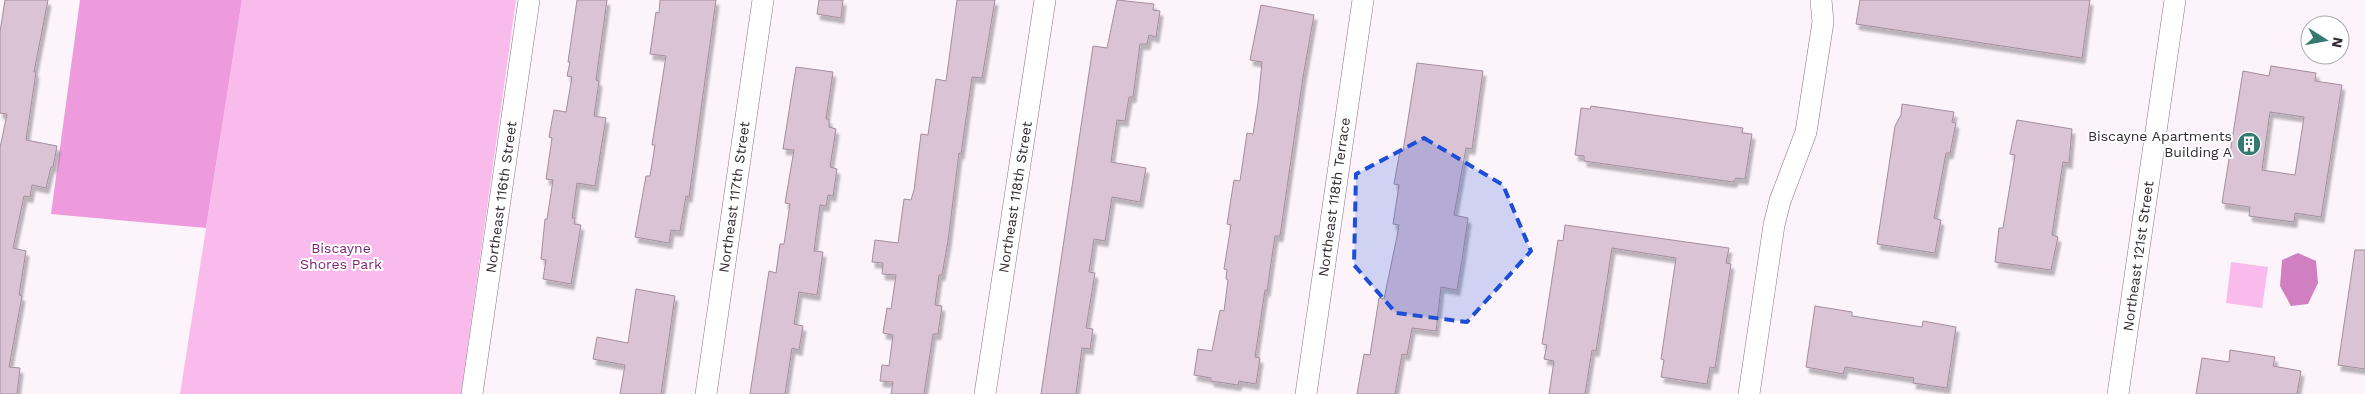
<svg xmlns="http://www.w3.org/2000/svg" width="2365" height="394" viewBox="0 0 2365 394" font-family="'Work Sans',sans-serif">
  <defs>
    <filter id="shadow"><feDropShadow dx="3" dy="5.5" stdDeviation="1" flood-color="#0004"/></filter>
  </defs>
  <rect width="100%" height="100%" fill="#fdf3fb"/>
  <path fill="#f8bbeb" d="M242 0H516L461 394H180Z
    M2231 262 2268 267 2262 308 2226 303Z"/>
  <path fill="#ed9bdd" d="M80 0H242L206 228 51 214Z"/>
  <path fill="#d080c1" d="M2298 253 2316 261 2318 283 2308 304 2291 306 2280 286 2282 260Z"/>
  <path fill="#dbc3d6" stroke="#a48d9e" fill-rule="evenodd" filter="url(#shadow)" d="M5 0H48L34 72H36L26 140 57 146 53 167H51L46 188 32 185 30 197 24 196 13 248 26 251 19 295 22 296 9 367 20 368 17 394H0V148L7 114 0 113V32Z
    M577 0H607L596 80 599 81 594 116 606 118 595 186 577 183 572 218H575L574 224 581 225 571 284 543 279 546 260 541 259 545 219H547L553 180 546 179 552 138 549 137 554 110 566 112 572 77 567 76 570 62H568Z
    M660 0H716L689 197 686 196 680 231 671 230 669 243 635 237 646 176H650L655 145H652L666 56 650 54 656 12 659 13Z
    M819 0H843L841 18 817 14Z
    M957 0H995L982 78 972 77 961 154 959 153 948 241 942 275H939L935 305 942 306 938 334H933L924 394H891L893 382 880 381 882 365 889 366 893 335 883 333 887 308 891 309 896 275 882 274 883 263 872 262 875 240 898 243 904 199 911 200 914 190 921 134 928 135 936 79 946 81Z
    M1117 0 1154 4 1153 10 1160 11 1156 37 1149 35 1147 44H1140L1133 97H1129L1125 121 1117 120 1111 162 1146 168 1140 202 1112 197 1105 241 1094 239 1089 272 1095 273 1086 328 1093 329 1090 349 1082 348 1076 394H1041L1093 46 1107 48Z
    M1860 0H2090L2082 58 1856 24Z
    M1261 5 1314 15 1303 77 1280 236H1275L1267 291 1265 290 1255 357 1260 358 1256 384 1239 381 1238 385 1211 381V378L1194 375 1198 349 1212 351 1220 310 1224 311 1228 280 1226 279 1227 270 1224 269 1231 225 1227 224 1234 180 1240 181 1247 133 1253 134 1258 103 1262 62 1250 60Z
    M1417 63 1483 71 1472 149 1466 148 1454 215 1468 218 1462 260 1457 290 1441 287 1436 331 1412 328 1407 355 1402 354 1395 394H1357L1364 354 1370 355 1379 298 1384 299 1396 241 1399 225 1393 224 1399 185 1394 184 1400 151H1403Z
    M2271 66 2316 73 2315 81 2342 85 2321 217 2295 213 2294 222 2249 216 2250 207 2222 203 2243 71 2269 76ZM2270 112 2304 117 2295 175 2262 170Z
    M796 67 833 72 826 119H829V127L836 129 830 167 837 169 833 196 828 195 826 206 820 205 814 251 823 252 817 295 799 292 794 324 803 326 799 350 792 348 785 394H750L769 271 776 273 780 244H784L790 204 785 203 794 150 783 149Z
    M1902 104 1954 112 1952 122 1956 123 1950 153H1946L1934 218 1941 220 1935 253 1877 244 1895 126 1901 115Z
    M1591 106 1743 128 1742 133 1752 134 1745 179 1736 178 1733 182 1584 161V156L1575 155 1581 108 1590 109Z
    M2017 120 2072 129 2069 163 2063 162 2052 235 2058 237 2051 270 1995 262 1999 228H2003L2015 155 2010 154Z
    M1565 225 1729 248 1726 263 1731 264 1715 368 1710 367 1707 384 1661 377 1664 360 1661 359 1676 258 1612 248 1596 351 1592 350 1585 394H1549L1554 361 1544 359 1547 345 1542 344 1558 240 1563 241Z
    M2355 250H2365V369L2338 365Z
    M636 289 675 296 661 394H620L625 365 593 359 597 337 628 343Z
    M1815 306 1852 312V316L1922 327 1923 321 1956 327 1947 388 1913 383 1914 378 1845 367 1843 374 1806 367Z
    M2230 350 2275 357 2273 366 2301 371 2297 394H2196L2202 358 2229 362Z"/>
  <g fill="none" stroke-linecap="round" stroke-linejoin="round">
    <g stroke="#887383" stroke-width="22">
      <path id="minor" d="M472 394 529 0
        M706 394 763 0
        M985 394 1045 0
        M1306 394 1363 0
        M1749 394 1774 225 1780 201 1806 132 1823 22 1821 0
        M2118 394 2175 0"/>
    </g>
    <use href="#minor" stroke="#fff" stroke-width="21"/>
  </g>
  <path fill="#1d4ed8" fill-opacity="0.2" stroke="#1d4ed8" stroke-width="4" stroke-dasharray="10 6" stroke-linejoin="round" d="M1424 138 1503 185 1531 251 1467 322 1396 313 1354 265 1356 174Z"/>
  <defs>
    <g id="building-disc" transform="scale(1.25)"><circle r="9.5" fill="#347a71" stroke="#fff"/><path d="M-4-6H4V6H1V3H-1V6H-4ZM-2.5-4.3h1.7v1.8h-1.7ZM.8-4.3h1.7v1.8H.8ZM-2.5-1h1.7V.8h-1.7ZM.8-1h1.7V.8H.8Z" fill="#fff"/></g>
  </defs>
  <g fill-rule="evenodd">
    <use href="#building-disc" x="2249" y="144"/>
  </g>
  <g text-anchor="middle" stroke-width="4" stroke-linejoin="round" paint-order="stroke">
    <g font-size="14" fill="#342a32" stroke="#fff" text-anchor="end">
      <text x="2232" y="141">Biscayne Apartments<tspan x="2232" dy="16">Building A</tspan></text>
    </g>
    <g font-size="14" fill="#342a32" stroke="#fff">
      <text transform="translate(501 197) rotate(-82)" y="5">Northeast 116th Street</text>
      <text transform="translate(734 197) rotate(-82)" y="5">Northeast 117th Street</text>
      <text transform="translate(1015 197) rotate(-81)" y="5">Northeast 118th Street</text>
      <text transform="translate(1334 197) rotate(-82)" y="5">Northeast 118th Terrace</text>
      <text transform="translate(2138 256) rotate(-82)" y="5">Northeast 121st Street</text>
    </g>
    <g font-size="14" fill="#7d1f70" stroke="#fff">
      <text x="341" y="253">Biscayne<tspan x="341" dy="16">Shores Park</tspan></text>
    </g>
  </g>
  <g transform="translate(2325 40) rotate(101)"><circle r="24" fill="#ffffff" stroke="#aeaaad"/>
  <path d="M0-4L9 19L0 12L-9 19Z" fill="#347a71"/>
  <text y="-8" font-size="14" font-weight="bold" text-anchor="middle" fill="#342a32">N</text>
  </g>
</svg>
